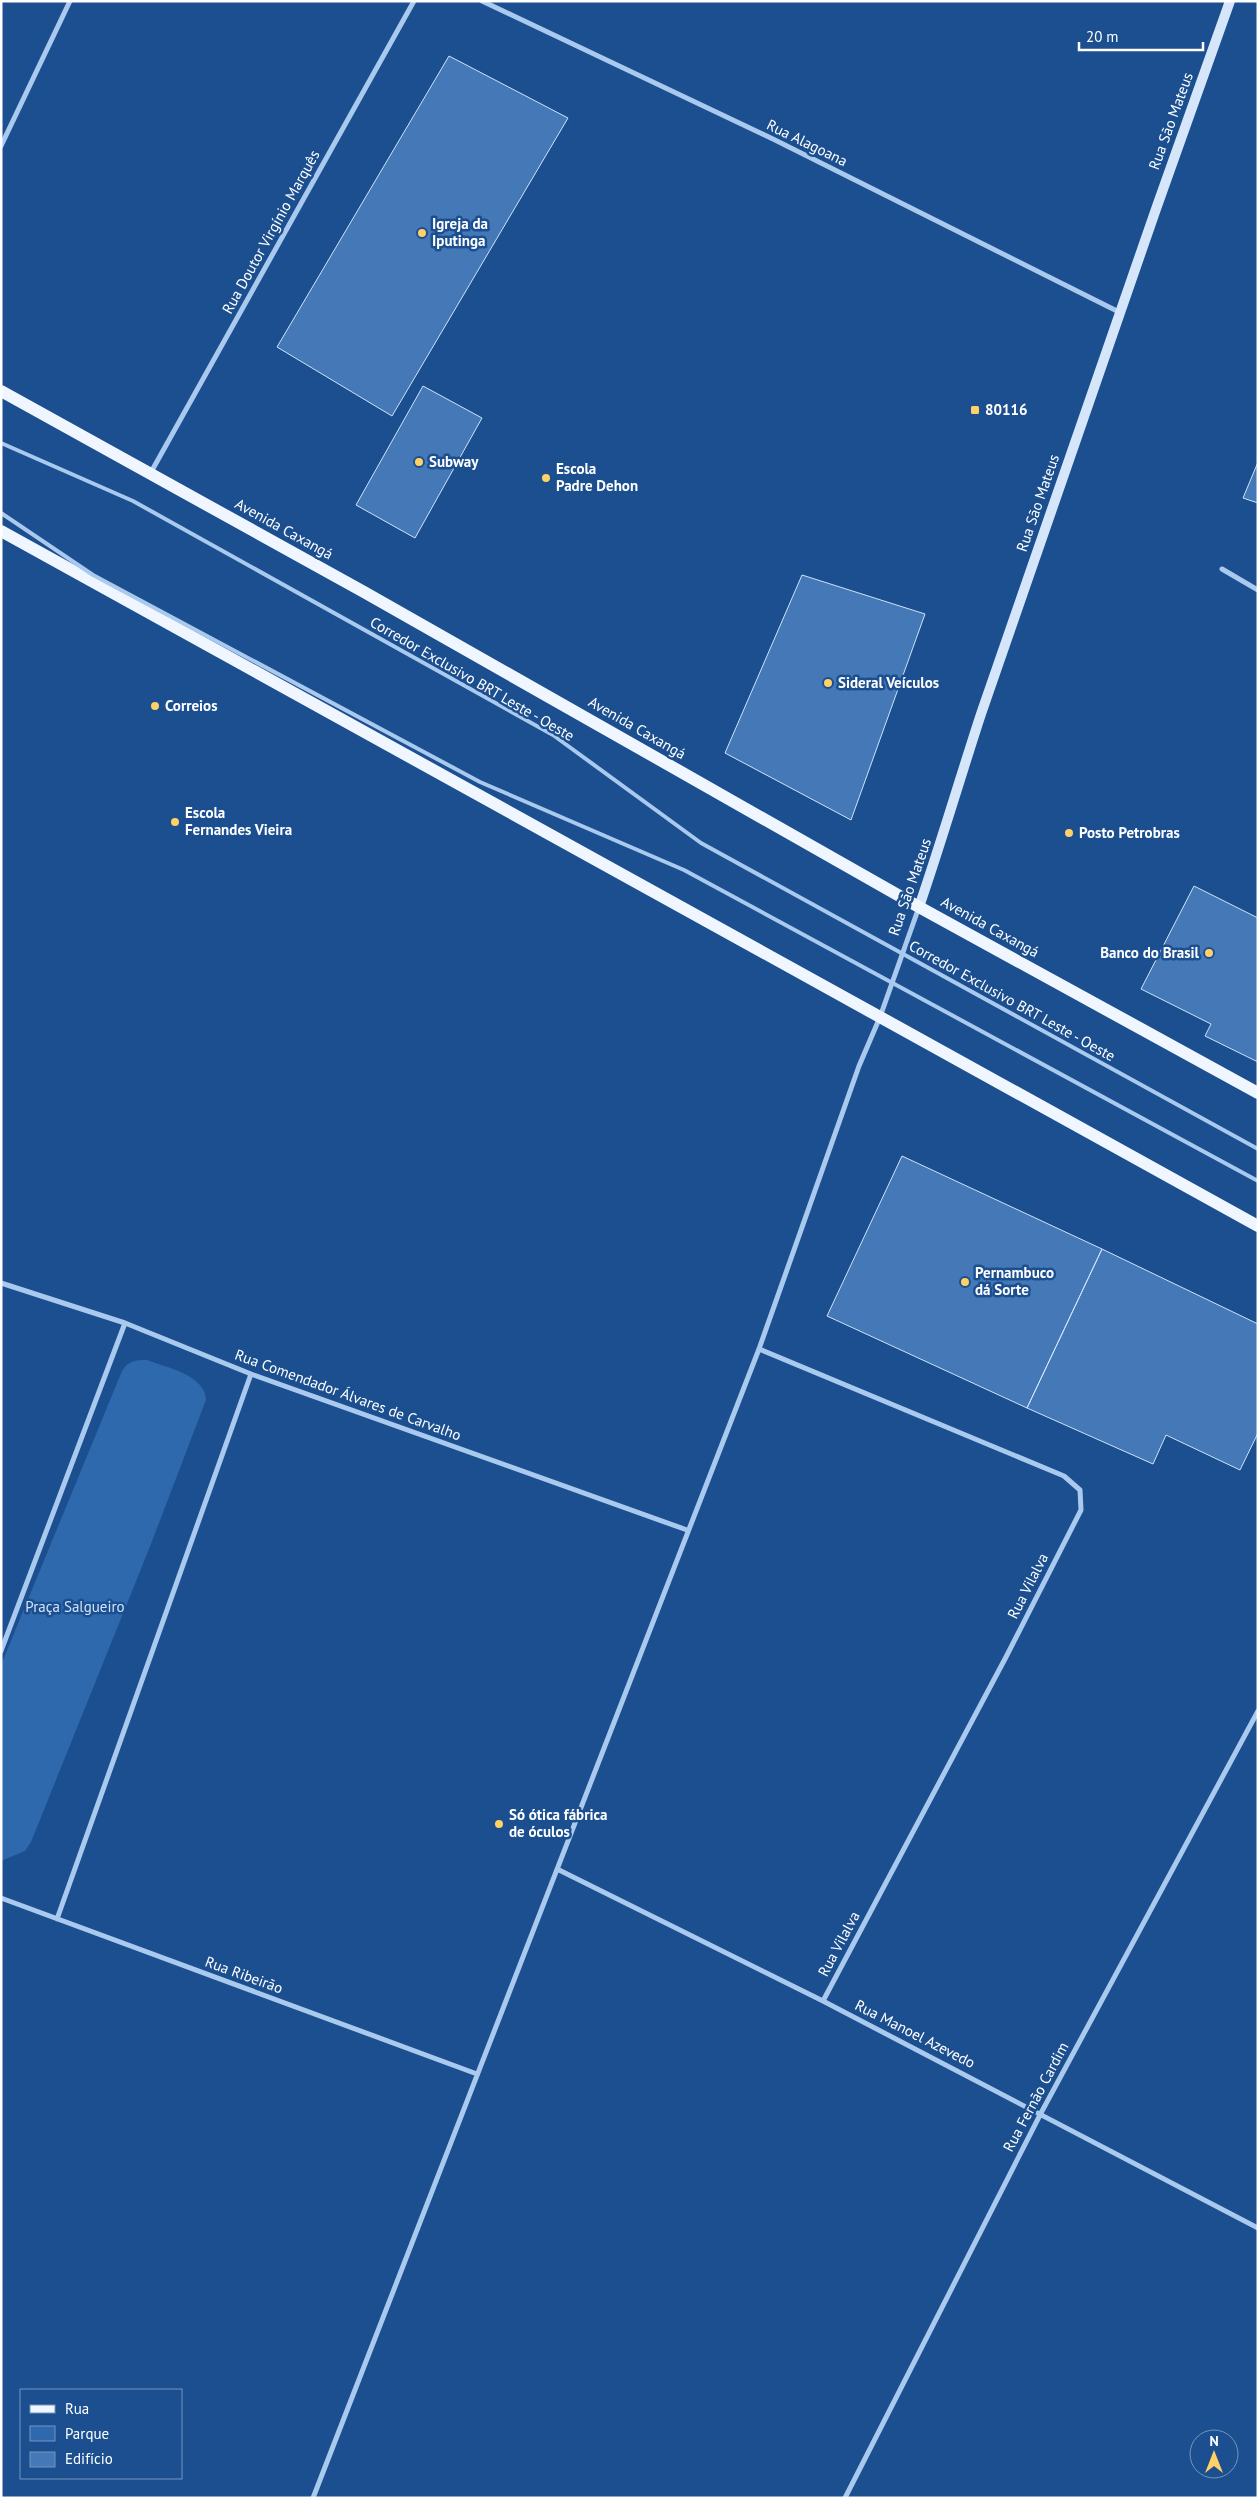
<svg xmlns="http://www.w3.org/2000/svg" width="1259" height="2499" viewBox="0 0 1259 2499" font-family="'PT Sans',sans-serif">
  <rect width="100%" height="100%" fill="#1b4f8f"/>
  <path fill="#2e69ad" d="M147 1360C165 1367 206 1375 206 1400L149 1549 31 1842 25 1851 1 1861V1665L122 1371C128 1361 135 1360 147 1360Z"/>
  <path fill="#4478b7" stroke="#cfe3fa" d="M449 56 568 118 392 416 277 347Z
    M423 386 482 418 415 538 356 505Z
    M1258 462V503L1243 498Z
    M802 575 925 614 851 820 725 753Z
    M1194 886 1258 918V1062L1205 1036 1211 1024 1141 989Z
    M902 1156 1102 1249 1027 1408 827 1316Z
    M1102 1249 1258 1324V1433L1240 1470 1166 1435 1153 1464 1027 1408Z"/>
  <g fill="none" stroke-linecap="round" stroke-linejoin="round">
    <path stroke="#a9c9ee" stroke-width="5" d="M482 1 775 140 1119 312
      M1 146 70 1
      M150 474 414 1
      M1222 569 1258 590
      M1 1283 125 1323 251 1374 687 1530
      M759 1349 1064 1476 1080 1490 1081 1510 1006 1657 823 2001
      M1 1651 125 1323
      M557 1869 823 2001 1258 2228
      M1 1898 477 2074
      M57 1919 251 1374
      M313 2498 759 1349 859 1066 880 1017 919 907
      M845 2498 1041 2113 1258 1711"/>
    <path stroke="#d6e6fa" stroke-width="10" d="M919 907C941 843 960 778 981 714 1062 476 1145 238 1230 1"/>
    <path stroke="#f0f6ff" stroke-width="12" d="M1 391 364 592 919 907 1258 1093
      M1 531 1258 1226"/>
    <path stroke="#a9c9ee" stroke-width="4" d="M1 443 133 501 553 735 701 843 1258 1149
      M1 513 93 575 480 782 684 870 1258 1181"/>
  </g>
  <g fill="#ffd166" stroke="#1b4f8f" stroke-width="2">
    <circle cx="422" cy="233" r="5"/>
    <rect x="970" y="405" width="10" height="10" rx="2.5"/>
    <circle cx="419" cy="462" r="5"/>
    <circle cx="546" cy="478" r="5"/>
    <circle cx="828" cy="683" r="5"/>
    <circle cx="155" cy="706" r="5"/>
    <circle cx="175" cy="822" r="5"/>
    <circle cx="1069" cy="833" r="5"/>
    <circle cx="1209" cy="953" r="5"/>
    <circle cx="965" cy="1282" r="5"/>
    <circle cx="499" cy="1824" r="5"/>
  </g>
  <g text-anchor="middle" stroke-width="5" stroke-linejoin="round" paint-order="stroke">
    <g font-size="15" fill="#fff" stroke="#1b4f8f">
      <text transform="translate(1171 121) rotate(-70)" y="5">Rua São Mateus</text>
      <text transform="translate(807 143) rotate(26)" y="5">Rua Alagoana</text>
      <text transform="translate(271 232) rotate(-61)" y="5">Rua Doutor Virgínio Marquês</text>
      <text transform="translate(1038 503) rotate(-71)" y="5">Rua São Mateus</text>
      <text transform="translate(284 529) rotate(29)" y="5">Avenida Caxangá</text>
      <text transform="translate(472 679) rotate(30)" y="5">Corredor Exclusivo BRT Leste - Oeste</text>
      <text transform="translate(637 728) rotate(30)" y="5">Avenida Caxangá</text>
      <text transform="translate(910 887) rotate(-71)" y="5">Rua São Mateus</text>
      <text transform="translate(990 927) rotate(29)" y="5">Avenida Caxangá</text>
      <text transform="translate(1012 1001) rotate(29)" y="5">Corredor Exclusivo BRT Leste - Oeste</text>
      <text transform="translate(348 1395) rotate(20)" y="5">Rua Comendador Álvares de Carvalho</text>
      <text transform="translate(1028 1586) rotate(-63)" y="5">Rua Vilalva</text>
      <text transform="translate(839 1944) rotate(-62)" y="5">Rua Vilalva</text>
      <text transform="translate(244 1975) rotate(20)" y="5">Rua Ribeirão</text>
      <text transform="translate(915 2034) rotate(27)" y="5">Rua Manoel Azevedo</text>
      <text transform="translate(1036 2097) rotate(-62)" y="5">Rua Fernão Cardim</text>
    </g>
    <g font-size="15" font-weight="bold" fill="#fff" stroke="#1b4f8f" text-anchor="start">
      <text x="432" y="229">Igreja da<tspan x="432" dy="17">Iputinga</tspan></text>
      <text x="985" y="415">80116</text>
      <text x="429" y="467">Subway</text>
      <text x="556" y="474">Escola<tspan x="556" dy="17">Padre Dehon</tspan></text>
      <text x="838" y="688">Sideral Veículos</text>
      <text x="165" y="711">Correios</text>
      <text x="185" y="818">Escola<tspan x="185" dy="17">Fernandes Vieira</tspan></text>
      <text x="1079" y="838">Posto Petrobras</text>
      <text x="1199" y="958" text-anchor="end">Banco do Brasil</text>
      <text x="975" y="1278">Pernambuco<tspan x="975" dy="17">dá Sorte</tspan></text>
      <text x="509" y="1820">Só ótica fábrica<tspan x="509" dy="17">de óculos</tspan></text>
    </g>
    <g font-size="15" fill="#cfe3fa" stroke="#1b4f8f">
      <text x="75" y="1612">Praça Salgueiro</text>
    </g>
  </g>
  <rect width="1259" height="2499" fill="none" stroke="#ffffff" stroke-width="5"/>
  <rect x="20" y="2389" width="162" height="90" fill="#1b4f8f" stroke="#7695bc"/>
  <rect x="30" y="2405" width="25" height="8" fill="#f0f6ff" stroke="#7695bc"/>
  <text x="65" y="2414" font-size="15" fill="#ffffff">Rua</text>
  <rect x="30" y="2426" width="25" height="15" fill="#2e69ad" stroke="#7695bc"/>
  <text x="65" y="2439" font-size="15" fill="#ffffff">Parque</text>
  <rect x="30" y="2452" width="25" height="15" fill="#4478b7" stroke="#7695bc"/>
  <text x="65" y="2464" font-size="15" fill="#ffffff">Edifício</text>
  <g transform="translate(1214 2454)"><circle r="24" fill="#1b4f8f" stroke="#7695bc"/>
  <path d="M0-4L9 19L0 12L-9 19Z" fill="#ffd166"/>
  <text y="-8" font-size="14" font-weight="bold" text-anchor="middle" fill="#ffffff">N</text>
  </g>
  <path d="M1079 42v8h124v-8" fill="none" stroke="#ffffff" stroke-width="2.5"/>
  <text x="1086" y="42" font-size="15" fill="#ffffff" stroke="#1b4f8f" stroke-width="4" paint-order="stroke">20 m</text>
</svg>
